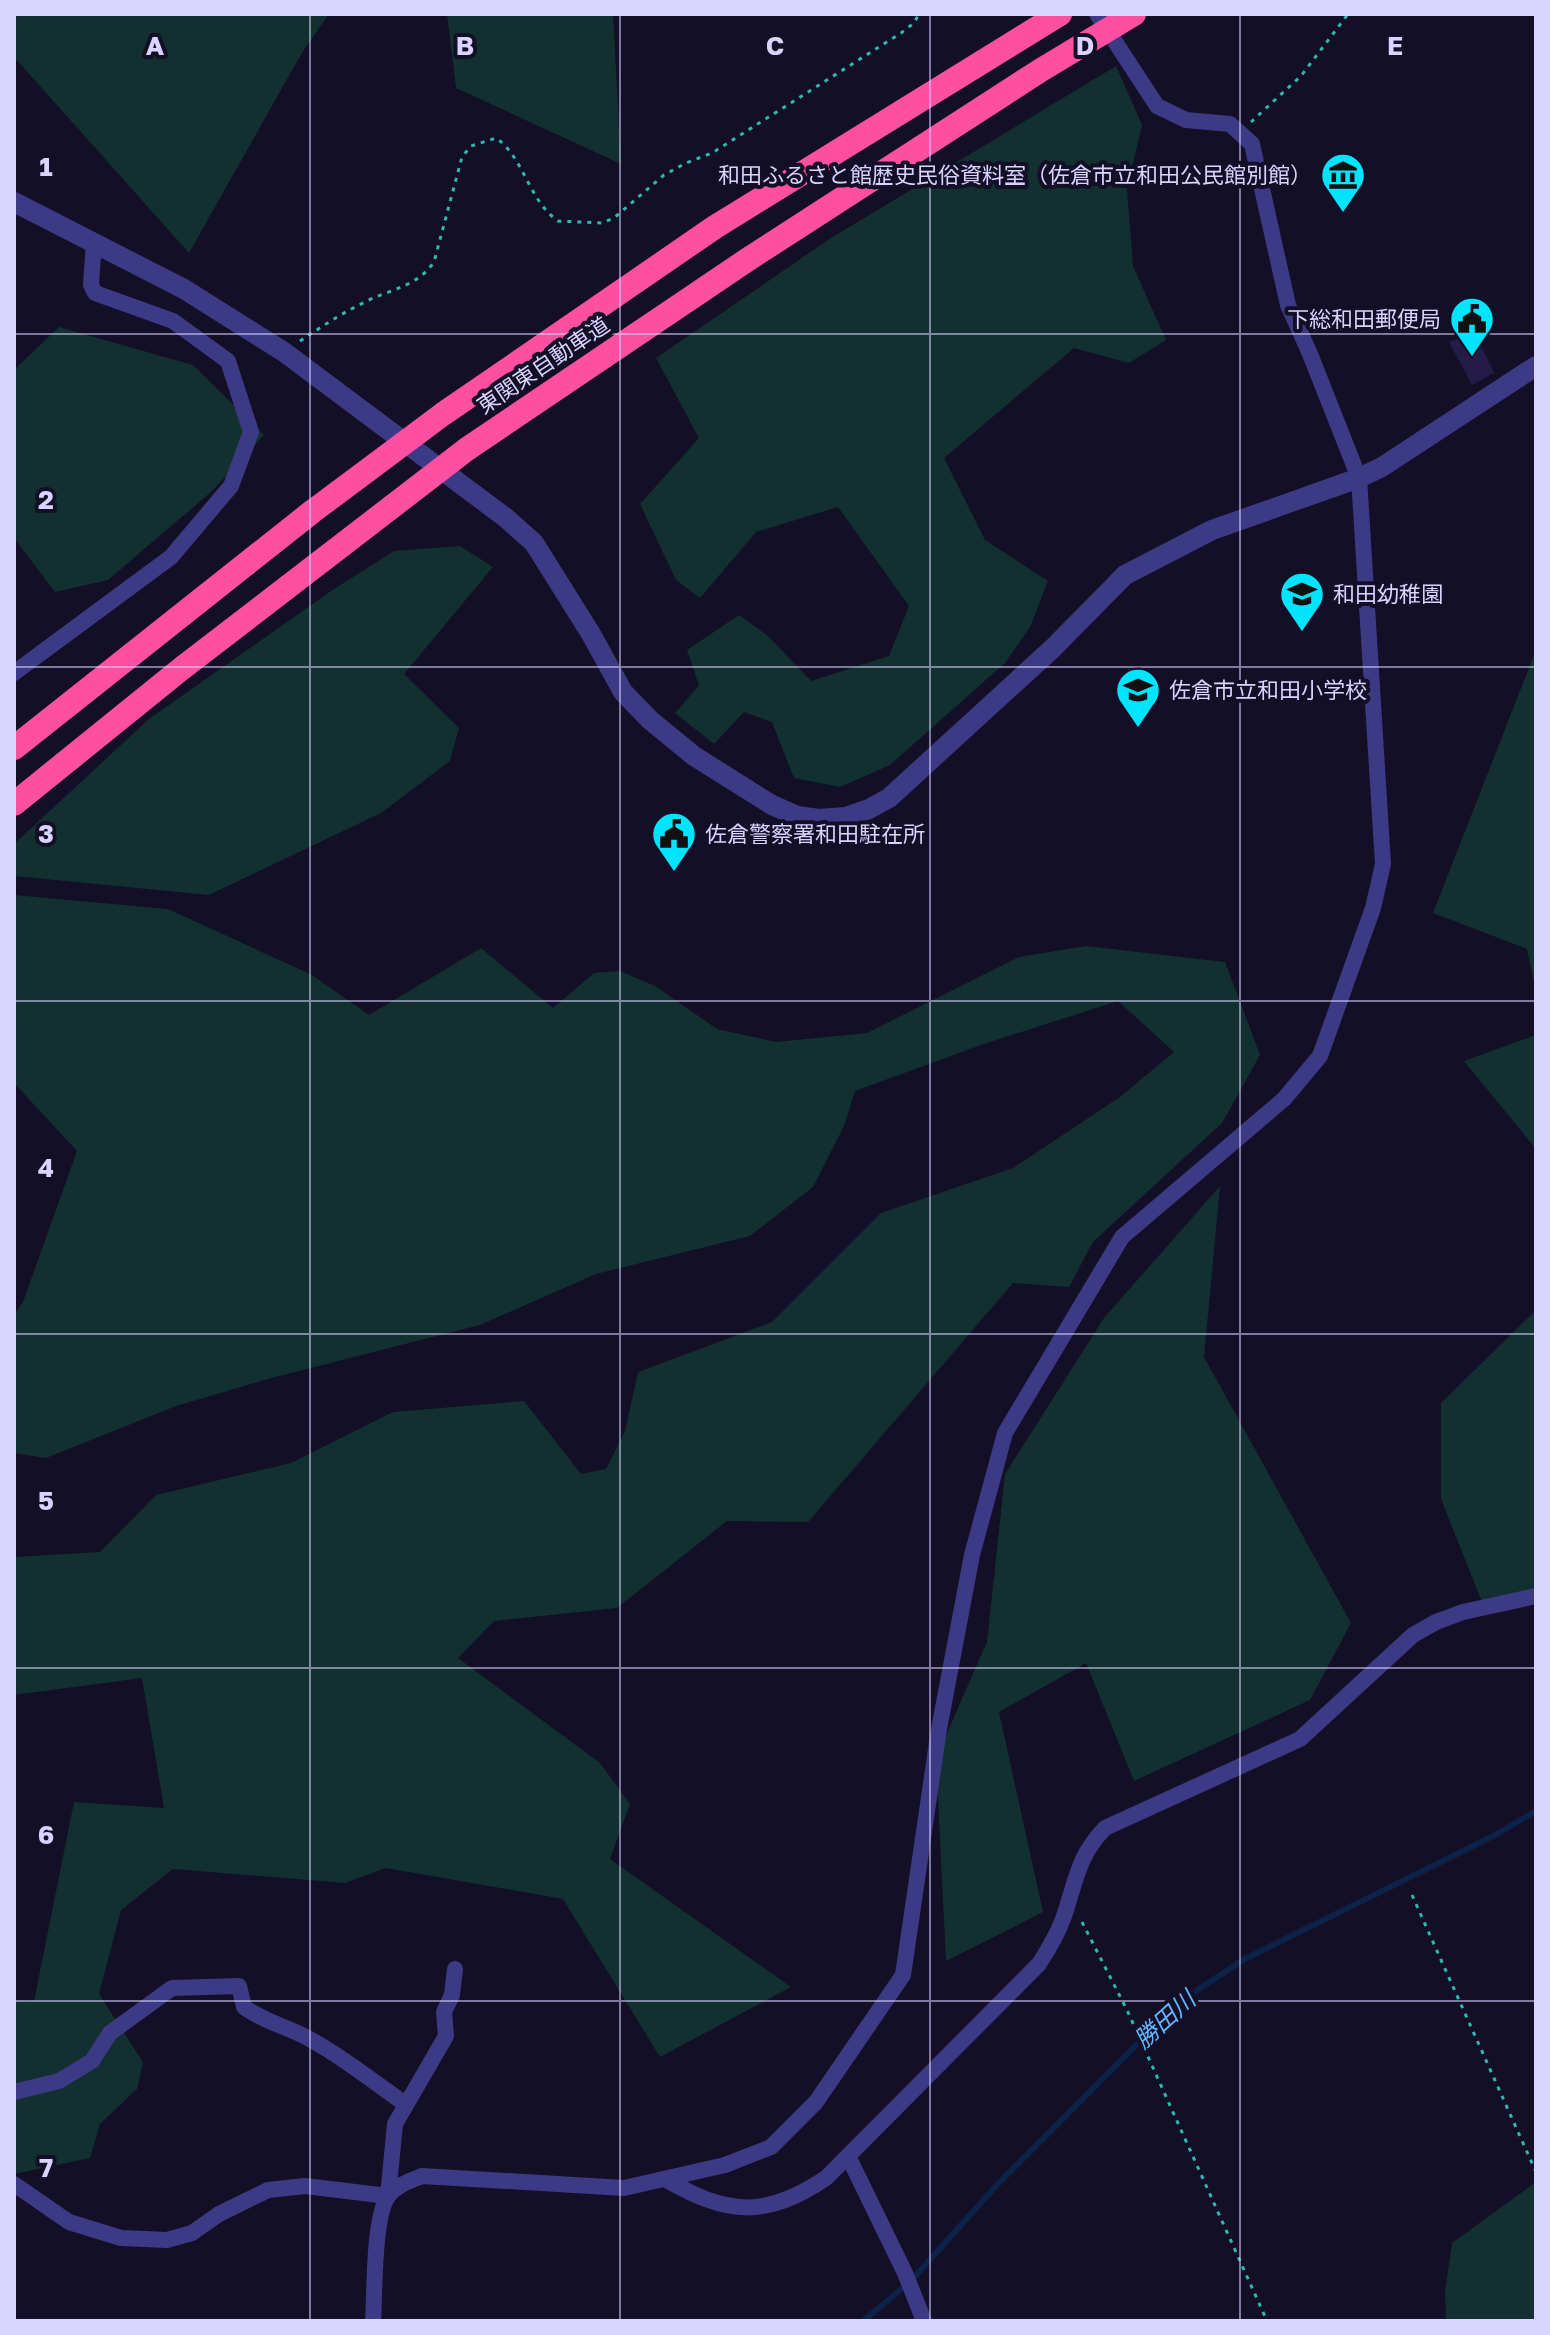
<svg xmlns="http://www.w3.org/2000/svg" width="1550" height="2335" viewBox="0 0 1550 2335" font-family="'Golos Text','Noto Sans JP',sans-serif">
  <rect width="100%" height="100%" fill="#130f26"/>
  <path fill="#12302f" d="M14 14H329L303 51 189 253 14 57Z
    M447 14H613L621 164 456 88Z
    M1116 66 1142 125 1127 189 1133 266 1166 340 1129 363 1074 348 944 458 985 540 1048 581 1030 627 1005 663 890 765 840 787 794 778 772 722 744 712 714 744 675 713 699 685 687 650 739 615 768 636 811 681 889 656 909 606 838 507 756 532 700 598 676 580 640 504 699 438 656 358 831 238Z
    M59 327 193 365 264 435 211 492 108 580 55 592 14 538V370Z
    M460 546 493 567 404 674 459 728 450 761 381 813 209 895 14 876V844L149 719 331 591 394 551Z
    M1536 650V993L1527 949 1433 913Z
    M14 895 168 909 312 975 369 1015 481 948 553 1008 594 973 620 971 655 986 717 1029 776 1042 867 1033 1019 957 1086 946 1225 962 1260 1055 1222 1123 1093 1242 1069 1287 1013 1283 808 1522 727 1521 617 1608 494 1621 458 1658 600 1763 630 1804 610 1859 791 1987 660 2057 563 1899 386 1868 345 1883 173 1869 121 1910 99 1994 143 2062 137 2089 100 2124 90 2158 14 2174V2000L34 2001 74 1802 164 1808 142 1678 14 1695V1557L100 1552 156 1495 291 1463 393 1412 524 1401 581 1474 606 1469 625 1431 638 1372 772 1322 881 1213 1013 1168 1120 1097 1174 1052 1118 1001 981 1045 855 1091 844 1126 813 1187 750 1236 596 1274 480 1325 275 1377 176 1406 46 1458 14 1453V1315L23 1302 77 1151 14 1083Z
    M1536 1035V1149L1464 1061Z
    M1220 1186 1204 1357 1351 1623 1310 1700 1134 1781 1086 1663 999 1712 1043 1912 946 1961 936 1758 987 1642 1005 1474 1104 1318Z
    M1536 1310V1592L1484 1607 1441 1499V1403Z
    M1536 2182V2321H1446L1445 2291 1452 2243Z"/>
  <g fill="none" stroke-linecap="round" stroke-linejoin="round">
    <path stroke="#0c2248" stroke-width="6" d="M863 2321 910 2282 996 2186 1178 2003 1243 1960 1495 1835 1536 1811"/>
  </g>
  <path fill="#241b47" d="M1475 332 1494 373 1472 385 1449 342Z"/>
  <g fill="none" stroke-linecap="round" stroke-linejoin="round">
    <path stroke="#2fb8b0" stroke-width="3" stroke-dasharray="4 6" stroke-linecap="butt" d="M1251 122 1301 76 1348 14
      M300 341C321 327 342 313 365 302 390 289 417 287 434 262L462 157 471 146 496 138C524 157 528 200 558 221L602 223 614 218 664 175 686 163 712 153 901 33 914 23 919 14
      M1412 1895 1536 2172
      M1082 1922 1127 2010 1267 2321"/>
    <path stroke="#3d3a85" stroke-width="16" d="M14 673 171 557 231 486 251 432 228 361 173 321 95 293 91 285 94 242
      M14 2092 59 2081 92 2061 110 2033 172 1988 239 1986 244 2007C263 2021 285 2026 306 2037 341 2056 373 2081 405 2104
      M848 2156 905 2273 924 2321
      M665 2179C727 2215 765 2219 826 2178L1039 1964C1048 1950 1057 1935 1063 1919 1076 1882 1077 1857 1105 1828L1300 1739 1413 1635 1436 1622 1463 1612 1536 1596
      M14 2184 69 2222 121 2238 167 2240 192 2233 219 2214 268 2190 305 2186 388 2196 395 2124 446 2036 444 2012 452 1995 455 1969
      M373 2321C375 2293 373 2215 389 2195 397 2185 410 2181 422 2176L624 2188 725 2165 771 2147 816 2102 903 1975 939 1729 972 1555 1005 1433 1122 1237 1284 1099 1320 1056 1373 908 1383 864 1359 478 1310 354 1288 305 1252 144 1230 124 1186 120 1157 106 1097 14"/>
    <path stroke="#3d3a85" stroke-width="20" d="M14 202 184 289 284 352 506 518 534 543 591 634 623 692 650 720 694 756 772 805 797 816 819 819 846 817 869 809 889 798 1053 648 1125 575 1212 530 1359 478 1382 467 1536 366"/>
    <path stroke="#ff4fa3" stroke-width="24" d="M14 748 313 511 443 414 715 227 1060 14
      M14 804 181 669 467 449 747 260 1041 70 1134 14"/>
  </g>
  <path fill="none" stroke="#d9d4ff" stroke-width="2" stroke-opacity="0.55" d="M310 14V2321M620 14V2321M930 14V2321M1240 14V2321M14 334H1536M14 667H1536M14 1001H1536M14 1334H1536M14 1668H1536M14 2001H1536"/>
  <defs>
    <g id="museum-pin" transform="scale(2.3)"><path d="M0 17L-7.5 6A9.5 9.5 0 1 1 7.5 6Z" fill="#00e5ff" stroke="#130f26"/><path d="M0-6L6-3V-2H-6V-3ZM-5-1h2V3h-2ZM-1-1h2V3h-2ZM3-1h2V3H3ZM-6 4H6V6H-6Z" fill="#111"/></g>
    <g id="civic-pin" transform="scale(2.3)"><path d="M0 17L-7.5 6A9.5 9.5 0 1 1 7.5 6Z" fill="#00e5ff" stroke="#130f26"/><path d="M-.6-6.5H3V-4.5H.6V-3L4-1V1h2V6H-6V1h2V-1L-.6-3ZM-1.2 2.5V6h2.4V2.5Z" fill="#111"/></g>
    <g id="school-pin" transform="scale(2.3)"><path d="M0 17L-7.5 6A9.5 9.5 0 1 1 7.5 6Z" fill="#00e5ff" stroke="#130f26"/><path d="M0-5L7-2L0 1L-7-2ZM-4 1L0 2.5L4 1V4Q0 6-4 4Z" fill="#111"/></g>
  </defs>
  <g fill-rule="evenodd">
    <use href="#museum-pin" x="1343" y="175"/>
    <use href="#civic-pin" x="1472" y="319"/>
    <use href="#school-pin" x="1302" y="594"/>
    <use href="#school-pin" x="1138" y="690"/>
    <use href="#civic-pin" x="674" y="834"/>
  </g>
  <g text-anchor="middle" stroke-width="8" stroke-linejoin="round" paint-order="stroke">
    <g font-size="22" fill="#d9d4ff" stroke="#130f26" text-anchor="start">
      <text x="1312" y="183" text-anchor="end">和田ふるさと館歴史民俗資料室（佐倉市立和田公民館別館）</text>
      <text x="1441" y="327" text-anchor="end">下総和田郵便局</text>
      <text x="1333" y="602">和田幼稚園</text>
      <text x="1169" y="698">佐倉市立和田小学校</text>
      <text x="705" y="842">佐倉警察署和田駐在所</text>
    </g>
    <g font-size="22" fill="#d9d4ff" stroke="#130f26">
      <text transform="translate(543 365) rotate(-34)" y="8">東関東自動車道</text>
    </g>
    <g font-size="24" font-style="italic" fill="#62b6ff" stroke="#130f26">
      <text transform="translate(1165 2020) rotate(-42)" y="8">勝田川</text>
    </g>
  </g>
  <g font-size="26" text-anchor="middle" font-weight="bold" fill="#d9d4ff" stroke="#130f26" stroke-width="8" stroke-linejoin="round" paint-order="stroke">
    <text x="155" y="55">A</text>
    <text x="465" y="55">B</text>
    <text x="775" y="55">C</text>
    <text x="1085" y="55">D</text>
    <text x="1395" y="55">E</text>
    <text x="46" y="176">1</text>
    <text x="46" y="509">2</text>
    <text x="46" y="843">3</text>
    <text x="46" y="1177">4</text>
    <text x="46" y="1510">5</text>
    <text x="46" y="1844">6</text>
    <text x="46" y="2177">7</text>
  </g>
  <rect width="1550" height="2335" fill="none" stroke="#d9d4ff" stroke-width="32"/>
</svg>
